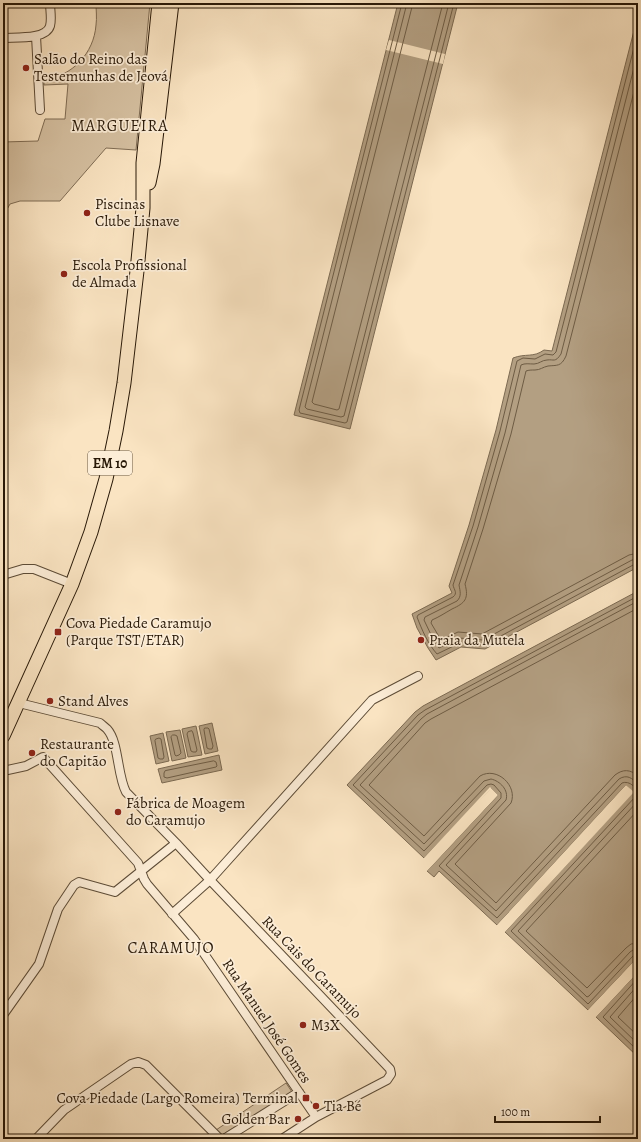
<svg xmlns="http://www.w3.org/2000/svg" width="641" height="1142" viewBox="0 0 641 1142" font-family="Alegreya,serif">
  <rect width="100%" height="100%" fill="#fae4c2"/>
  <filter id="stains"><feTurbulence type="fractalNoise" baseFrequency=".005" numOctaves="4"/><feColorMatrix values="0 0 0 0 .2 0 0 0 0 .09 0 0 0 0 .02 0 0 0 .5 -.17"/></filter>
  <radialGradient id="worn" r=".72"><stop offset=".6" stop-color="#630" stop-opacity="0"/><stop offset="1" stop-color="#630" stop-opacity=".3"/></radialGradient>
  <path fill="#d6c1a2" stroke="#7f6c54" d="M96 3H150L136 150 106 148 60 201H20L10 204 5 213 3 225V142L38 141 45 119H65L68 84 44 85V79C72 77 94 53 96 25 97 18 96 10 96 3Z
    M286 1083 292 1092 222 1135 216 1130Z"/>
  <path fill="#b39f82" stroke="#7b6951" d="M398 3H458L350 429 294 415Z
    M638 15V567L485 649 461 647 436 660 428 648 417 628 412 614 452 593 449 586 469 525 496 430 513 358C526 353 533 358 544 350L552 351Z
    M638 591V957L588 1010 505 932 633 792 626 785 497 925 439 871 434 877 427 871 498 795 491 788 424 858 347 785 415 712 423 706Z
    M212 723 218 751 205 754 199 726Z
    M196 726 202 755 188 757 182 729Z
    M180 730 186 758 172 761 166 732Z
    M163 733 169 761 156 764 150 736Z
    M219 755 222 770 162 783 158 769Z
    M638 972V1057L596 1017Z"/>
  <path fill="#fae4c2" d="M389 40 445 54 443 64 386 50Z
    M626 785 634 792 505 932 503 930 631 792 626 788 498 926 497 925Z
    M490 787 498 795 427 871 426 869 496 795 490 790 426 859H423Z
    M638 957V960L590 1012 588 1010Z
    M638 970V972L596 1017 595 1016Z"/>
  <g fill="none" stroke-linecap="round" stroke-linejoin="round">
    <path stroke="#6e5c44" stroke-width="1" d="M402 3 299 410 300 413 345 423 347 422 454 3
      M407 3 305 407 307 409 341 417 344 416 449 3
      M413 3 312 402 314 404 337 410 339 409 443 3
      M638 32 556 352 553 355 545 354 535 359 523 358 517 361 500 431 473 526 453 585C454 590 458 593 453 597L418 615 417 617C422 630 428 644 437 654L460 643 484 645 635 564H638
      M638 52 561 354C555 363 554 359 547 360 542 360 539 364 534 364 529 364 525 363 521 365L505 433 478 527 459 585C460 591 462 596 457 601L425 617 424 620 435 643 439 648 459 638 483 640 632 560 638 559
      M638 76 566 356C561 367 557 365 548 366 543 367 540 370 535 370 531 370 529 370 526 371L511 434 483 529 465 584C469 599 465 603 452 609 445 613 439 617 432 620L431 623 441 640 458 632 482 634 629 555 638 553
      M638 596 425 710 418 715 353 785 424 851 487 785 491 784 494 785 501 793V798L439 866 497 918 622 783C629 780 639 788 636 796L511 931 588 1004 589 1003 633 956 638 954
      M638 601 427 714 421 719 360 785 424 844 484 781 491 779C500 781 509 790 506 800L446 865 496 911 619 779C627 774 632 778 638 784
      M638 608 431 719 425 723 369 785 424 836 480 776C497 766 518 786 511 803L455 864 496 903 615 775C623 769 630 769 638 776
      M205 728H208L209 729 213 746 212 749H209L207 748 204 730Z
      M192 731 193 733 197 750 196 752H193L191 751 187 734 188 732Z
      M173 735H175L177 736 181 753 179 755 176 756 175 755 171 737Z
      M156 739 159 738 161 739 164 757 163 759H160L158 758 155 741Z
      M214 761 216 762 217 766 216 767 167 778 164 777V773L165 771Z
      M638 801 518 931 587 997 589 996 630 952 633 950 638 949
      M638 810 526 931 587 988 626 948 631 944 638 943
      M638 978 603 1017 638 1051
      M638 985 610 1017 638 1044
      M638 994 618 1017 638 1036"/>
    <g stroke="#5c4b36" stroke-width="10">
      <path id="minor" d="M36 36 40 110
        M3 38C15 37 46 40 50 26 52 19 50 10 50 3
        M3 575 23 569H34L72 584
        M19 703 100 723C102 725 105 727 107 729 119 742 117 775 126 792L176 843 210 880 390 1069 391 1074 387 1080 316 1117 282 1139
        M3 771 26 766 43 757 138 863 144 879 147 884 194 939 316 1117
        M172 914 210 880 372 700 418 676
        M3 1015 39 964 58 909 74 885 79 882 115 892 176 843
        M36 1139 64 1110 131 1064 138 1062 146 1065 220 1139
        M224 1139 299 1092"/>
    </g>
    <g stroke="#281807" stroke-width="15">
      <path id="primary" d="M149 183 153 164 172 3
        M3 736 72 584 91 532 106 479 116 431 124 383 137 271 143 208V163L159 3"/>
    </g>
    <use href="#minor" stroke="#fcedd7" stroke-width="8"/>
    <use href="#primary" stroke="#fae4c2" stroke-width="13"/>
  </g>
  <g fill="#8f2418" stroke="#fcedd7" stroke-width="1.5">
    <circle cx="26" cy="68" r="4"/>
    <circle cx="87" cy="213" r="4"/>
    <circle cx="64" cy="274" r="4"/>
    <rect x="54" y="628" width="8" height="8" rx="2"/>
    <circle cx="421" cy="640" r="4"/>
    <circle cx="50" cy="701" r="4"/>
    <circle cx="32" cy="753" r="4"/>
    <circle cx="118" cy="812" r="4"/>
    <circle cx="303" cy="1025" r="4"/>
    <rect x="302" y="1094" width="8" height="8" rx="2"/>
    <circle cx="316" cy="1106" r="4"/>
    <circle cx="298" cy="1119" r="4"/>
  </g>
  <g text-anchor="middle" stroke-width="3.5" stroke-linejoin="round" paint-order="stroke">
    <rect fill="#fcedd7" stroke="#685845" stroke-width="1" x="88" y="451" width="44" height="24" rx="3"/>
    <g font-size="14" font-weight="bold" fill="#281807">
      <text x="110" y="468">EM 10</text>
    </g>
    <g font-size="15" fill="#281807" stroke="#fcedd7" text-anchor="start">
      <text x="34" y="64">Salão do Reino das<tspan x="34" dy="17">Testemunhas de Jeová</tspan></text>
      <text x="95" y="209">Piscinas<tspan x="95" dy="17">Clube Lisnave</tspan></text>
      <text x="72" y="270">Escola Profissional<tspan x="72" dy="17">de Almada</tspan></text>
      <text x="66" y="628">Cova Piedade Caramujo<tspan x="66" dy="17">(Parque TST/ETAR)</tspan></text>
      <text x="429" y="645">Praia da Mutela</text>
      <text x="58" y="706">Stand Alves</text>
      <text x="40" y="749">Restaurante<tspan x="40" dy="17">do Capitão</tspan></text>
      <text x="126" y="808">Fábrica de Moagem<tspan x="126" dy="17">do Caramujo</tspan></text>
      <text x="311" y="1030">M3X</text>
      <text x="298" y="1103" text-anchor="end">Cova Piedade (Largo Romeira) Terminal</text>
      <text x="324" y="1111">Tia Bé</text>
      <text x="290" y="1124" text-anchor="end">Golden Bar</text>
    </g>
    <g font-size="15" fill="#281807" stroke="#fcedd7">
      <text transform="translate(312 967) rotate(46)" y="5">Rua Cais do Caramujo</text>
      <text transform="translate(267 1021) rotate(56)" y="5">Rua Manuel José Gomes</text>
    </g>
    <g font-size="16" letter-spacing="1" fill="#281807" stroke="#fcedd7">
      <text x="120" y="131">MARGUEIRA</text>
      <text x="171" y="953">CARAMUJO</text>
    </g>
  </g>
  <rect width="641" height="1142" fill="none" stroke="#fae4c2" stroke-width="16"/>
  <rect x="4" y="4" width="633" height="1134" fill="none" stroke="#281807" stroke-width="2"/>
  <rect x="8" y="8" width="625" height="1126" fill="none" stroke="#281807"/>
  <path d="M495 1116v6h105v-6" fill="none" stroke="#281807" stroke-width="2"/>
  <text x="501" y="1116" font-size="12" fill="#281807" stroke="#fcedd7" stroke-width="3" paint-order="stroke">100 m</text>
  <rect width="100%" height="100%" filter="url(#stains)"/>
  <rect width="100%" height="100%" fill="url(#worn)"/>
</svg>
